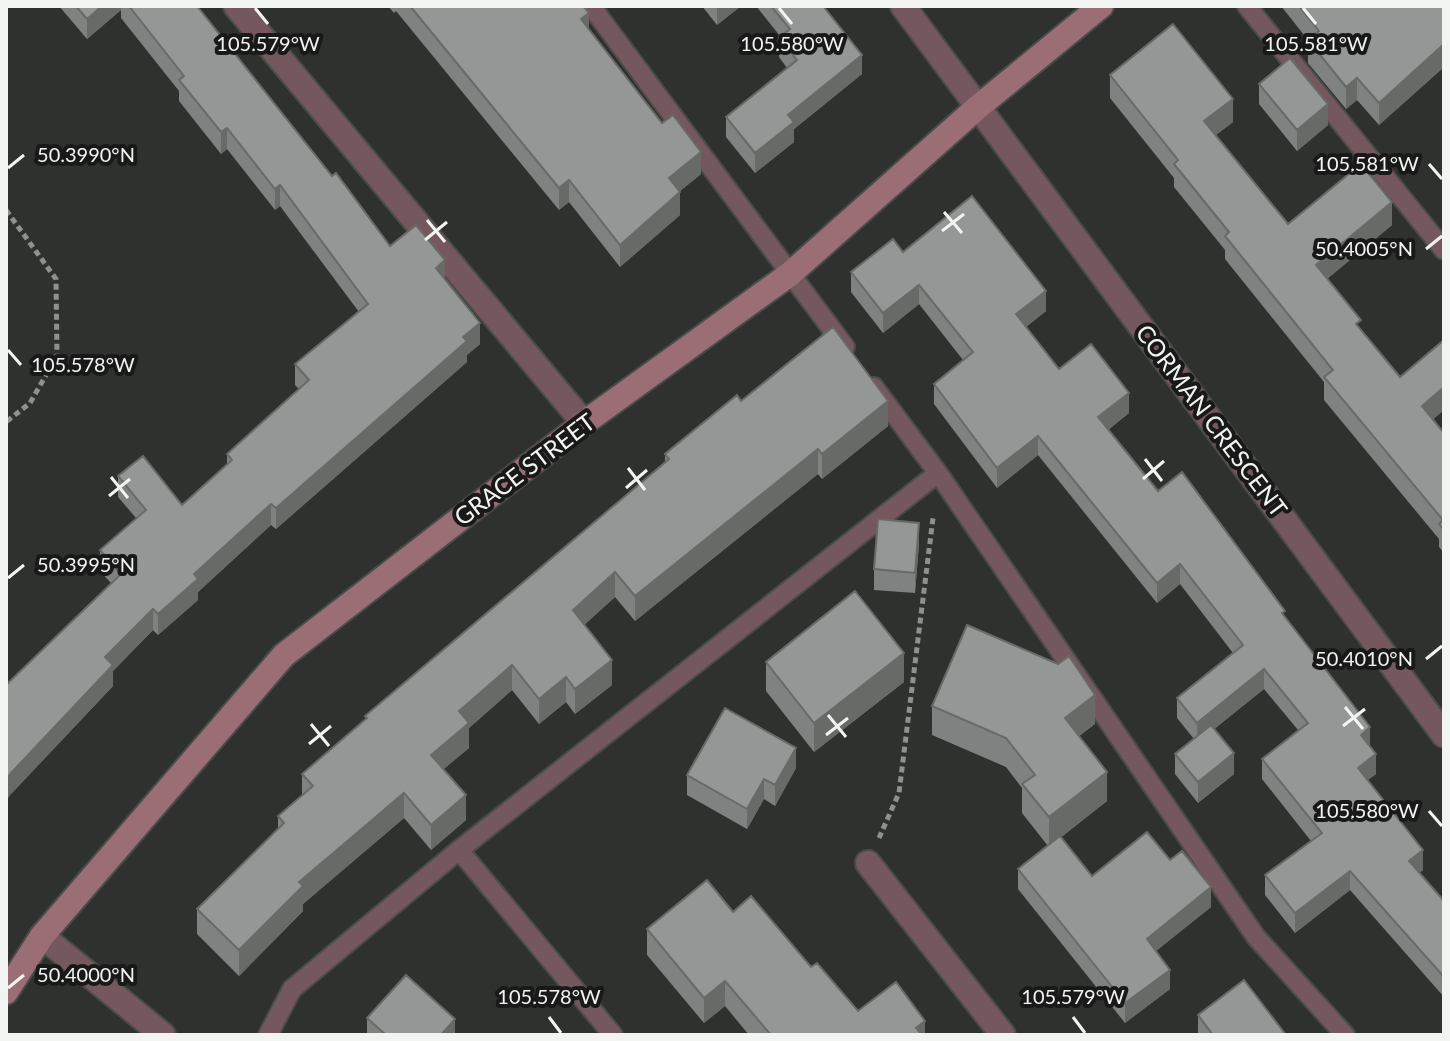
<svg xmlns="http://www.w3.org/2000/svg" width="1450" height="1041" viewBox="0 0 1450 1041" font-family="Lato,sans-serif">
  <rect width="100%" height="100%" fill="#2f312f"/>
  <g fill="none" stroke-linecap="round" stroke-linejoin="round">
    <g stroke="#4a4c4a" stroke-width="22">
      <path id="lane" d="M591 6 845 347
        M1247 6 1444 250
        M874 387 938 473 1256 937 1345 1035
        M459 850 613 1035
        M268 1035 292 989 459 850 938 473"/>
    </g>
    <g stroke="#4a4c4a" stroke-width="28">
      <path id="street" d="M236 6 584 423
        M903 6 1444 735
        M868 863 1003 1035
        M42 936 163 1035"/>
    </g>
    <g stroke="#4a4c4a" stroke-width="28">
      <path id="secondary" d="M6 992 42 936 284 655 584 423 790 274 978 107 1101 6"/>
    </g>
    <path stroke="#8f918f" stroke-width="5" stroke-dasharray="6 4" stroke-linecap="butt" d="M6 210 56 279 57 356 30 403 6 422
      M879 838 899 793 933 518"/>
    <use href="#lane" stroke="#75585d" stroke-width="18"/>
    <use href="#street" stroke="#75585d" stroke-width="24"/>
    <use href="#secondary" stroke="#9b6e76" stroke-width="24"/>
  </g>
  <path fill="#7f8280" d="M59 6H197L332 176 390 246 445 280 480 344 467 355V362L276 529 271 525 198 592V600L158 635 153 630 113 671V686L11 794 111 583 100 571V550L136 518 118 497V476L182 505 227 465V454L299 389 295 385V364L359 312 280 206 275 210 227 149 221 154 179 101V91L121 18V10L87 39Z
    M388 6H583L589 29 701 174 680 191V215L620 267 569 202 559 210 396 11 394 13Z
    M702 6H741L717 25Z
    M756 6H823L862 74 794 129V142L755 173 726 137V117L787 68 779 57V38L780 36Z
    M1281 6H1444V67L1379 125 1357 100 1346 109 1308 63V40Z
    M1110 75 1233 122 1216 135 1288 224 1392 225 1327 279 1361 331 1400 377 1444 410 1433 419 1444 433V553L1439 547V539L1324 400V382L1225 259V250L1174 187V178L1110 98Z
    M1259 84 1328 125 1297 151 1259 104Z
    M903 252 1046 311 1026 327 1059 369 1129 413 1108 430 1158 491 1285 618 1370 747 1376 774 1367 780 1423 870 1419 873 1444 901V997L1350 890 1295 933 1265 895V875L1311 841 1262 779V759L1298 730 1264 689 1214 729 1234 774 1198 803 1175 774V754L1194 739 1177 718V698L1233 653 1180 584 1157 603 1038 455 997 488 934 404V384L963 360 919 304 883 333 851 292V272Z
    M741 401 888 426 822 479 818 474 635 621 615 597 584 625 612 685 575 714 566 702 539 724 512 690 469 728V748L443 769 466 820 431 850 404 818 303 904V911L239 976 197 934V909L278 829V816L302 796V774L365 721V716L665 463V454Z
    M919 543 915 593 874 590V569Z
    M766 662 904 682 814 752 766 691Z
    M1058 664 1095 724 1079 736 1107 801 1061 837 1092 876 1170 860 1211 907 1156 951 1170 989 1125 1023 1018 889V869L1048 846 1022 813V788L1006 767 932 735V706Z
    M796 768 775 806 764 799 747 829 687 795V775Z
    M733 912 811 967 858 1011 925 1035H749L725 1006 704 1023 647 955V929Z
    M1198 1015 1286 1035H1198Z
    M367 1018 455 1035H367Z"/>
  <path fill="#686a68" d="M102 6H121V10L87 39V19Z
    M717 6H741L717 25Z
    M589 13V35L581 19Z
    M1444 44V67L1379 125V103Z
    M862 55V74L794 129V142L755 173V153L788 115Z
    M1357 78V100L1346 109V87Z
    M1233 99V122L1204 144V121Z
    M1328 104V125L1297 151V130Z
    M227 128V149L221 154V132Z
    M701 152V174L669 200V178Z
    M569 180V202L559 210V188Z
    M280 185V206L275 210V189Z
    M680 192V215L620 267V245Z
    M1392 202V225L1316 288V265Z
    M445 260V281L436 268Z
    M919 285V304L883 333V313Z
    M1046 291V311L1016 334V314Z
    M480 323V344L467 355V362L276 529V508L463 337Z
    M1444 387V410L1422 429V406Z
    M1129 393V413L1098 437V417Z
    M888 401V426L822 479V454Z
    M1038 436V455L997 488V468Z
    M818 449V474L635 621V596Z
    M271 504V525L198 592V600L158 635V614L194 574Z
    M919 523V543L915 593V573Z
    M1180 564V584L1157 603V583Z
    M615 572V597L573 635V610Z
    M153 609V630L113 671V686L11 794 6 801V780L11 773 105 657Z
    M904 653V682L814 752V723Z
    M612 660V685L575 714V689Z
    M512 665V690L469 728V748L431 780V755L459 711Z
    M1264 669V689L1197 743V723Z
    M566 677V702L539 724V699Z
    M1095 695V724L1065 747V718Z
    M1370 727V747L1361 735Z
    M796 748V768L775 806V785Z
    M1234 753V774L1198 803V782Z
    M1376 754V774L1358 788V768Z
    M1107 772V801L1049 847V817Z
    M764 779V799L747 829V809Z
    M404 793V818L303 904V911L239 976V950L299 882Z
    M466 795V820L431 850V825Z
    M1423 850V870L1409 881V861Z
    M1350 871V890L1295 933V913Z
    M1211 887V907L1147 958V939Z
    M1170 970V989L1125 1023V1003Z
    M725 981V1006L704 1023V998Z
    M455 1019V1035H441Z
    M925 1021V1035H916V1028Z"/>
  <path fill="#949795" stroke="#686a68" stroke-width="2" d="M76 6H102L87 19Z
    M129 6H197L332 176 336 173 390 246 416 225 445 260 436 268 480 323 463 337 467 341 276 508 271 504 194 574 198 579 158 614 153 609 105 657 113 665 11 773 6 780V685L121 574 100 550 146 510 118 476 143 456 182 505 232 460 227 454 309 380 295 364 368 304 280 185 275 189 227 128 221 132 179 80 184 76Z
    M410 6H583L589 13 581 19 662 123 673 115 701 152 669 178 680 192 620 245 569 180 559 188Z
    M771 6H823L862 55 788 115 794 122 755 153 726 117 797 60 779 38 790 29Z
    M1299 6H1444V44L1379 103 1357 78 1346 87 1308 40 1319 31Z
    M1173 24 1233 99 1204 121 1288 224 1361 164 1392 202 1316 265 1361 320 1356 324 1400 377 1444 340V387L1422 406 1444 433V530L1439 524 1443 520 1324 377 1333 370 1225 236 1229 232 1174 164 1178 160 1110 75Z
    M1290 58 1328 104 1297 130 1259 84Z
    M972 196 1046 291 1016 314 1059 369 1091 344 1129 393 1098 417 1158 491 1182 472 1285 611 1282 613 1370 727 1361 735 1376 754 1358 768 1423 850 1409 861 1444 901V977L1350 871 1295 913 1265 875 1322 833 1262 759 1308 723 1264 669 1197 723 1177 698 1243 645 1180 564 1157 583 1038 436 997 468 934 384 973 352 919 285 883 313 851 272 893 239 903 252Z
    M833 327 888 401 822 454 818 449 635 596 615 572 573 610 612 660 575 689 566 677 539 699 512 665 459 711 469 723 431 755 466 795 431 825 404 793 299 882 303 886 239 950 197 909 284 823 278 816 313 786 302 774 367 718 365 716 669 459 665 454 737 395 741 401Z
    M878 519 919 523 915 573 874 569Z
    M855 591 904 653 814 723 766 662Z
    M967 625 1058 664 1069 656 1095 695 1065 718 1107 772 1049 817 1022 784 1035 775 1006 738 932 706Z
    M725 708 796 748 775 785 764 779 747 809 687 775Z
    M1211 725 1234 753 1198 782 1175 754Z
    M1147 832 1170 860 1182 851 1211 887 1147 939 1170 970 1125 1003 1018 869 1060 836 1092 876Z
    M707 880 733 912 751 896 811 967 817 963 858 1011 896 982 925 1021 916 1028 922 1035H771L725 981 704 998 647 929Z
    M406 975 455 1019 441 1035H386L367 1018Z
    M1244 980 1286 1035H1213L1198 1015Z"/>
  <path fill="none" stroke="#f2f4f2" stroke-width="3" d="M255 8 268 24M779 8 792 24M1303 8 1316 24M1429 164 1442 179M8 168 24 155M944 212 962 233M427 220 445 242M942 231 964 214M425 240 447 222M1426 249 1442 236M8 350 21 365M1145 459 1162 481M628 468 645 490M111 477 128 498M1143 479 1164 461M626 488 647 470M109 496 130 479M8 578 24 565M1426 659 1442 646M1345 707 1363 729M828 715 846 737M311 724 329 746M1343 726 1365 709M826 735 848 718M309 744 331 726M1429 811 1442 826M8 988 24 975M549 1017 561 1033M1073 1017 1085 1033"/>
  <g text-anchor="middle" stroke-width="8" stroke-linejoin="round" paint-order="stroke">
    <g font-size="24" fill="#f2f4f2" stroke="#181918">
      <text transform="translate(1211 421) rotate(53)" y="8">CORMAN CRESCENT</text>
      <text transform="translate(525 470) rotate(-37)" y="8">GRACE STREET</text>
    </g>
  </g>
  <g font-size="20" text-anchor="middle" fill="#f2f4f2" stroke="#181918" stroke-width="8" stroke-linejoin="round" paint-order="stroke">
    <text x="792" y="51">105.580°W</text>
    <text x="1316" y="51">105.581°W</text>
    <text x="268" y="51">105.579°W</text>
    <text x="86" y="162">50.3990°N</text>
    <text x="1367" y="171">105.581°W</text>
    <text x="1364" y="256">50.4005°N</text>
    <text x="83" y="372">105.578°W</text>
    <text x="86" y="572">50.3995°N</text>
    <text x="1364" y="666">50.4010°N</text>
    <text x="1367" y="818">105.580°W</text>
    <text x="86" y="982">50.4000°N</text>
    <text x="549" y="1004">105.578°W</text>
    <text x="1073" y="1004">105.579°W</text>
  </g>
  <rect width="1450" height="1041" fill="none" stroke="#f2f4f2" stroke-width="16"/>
</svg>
